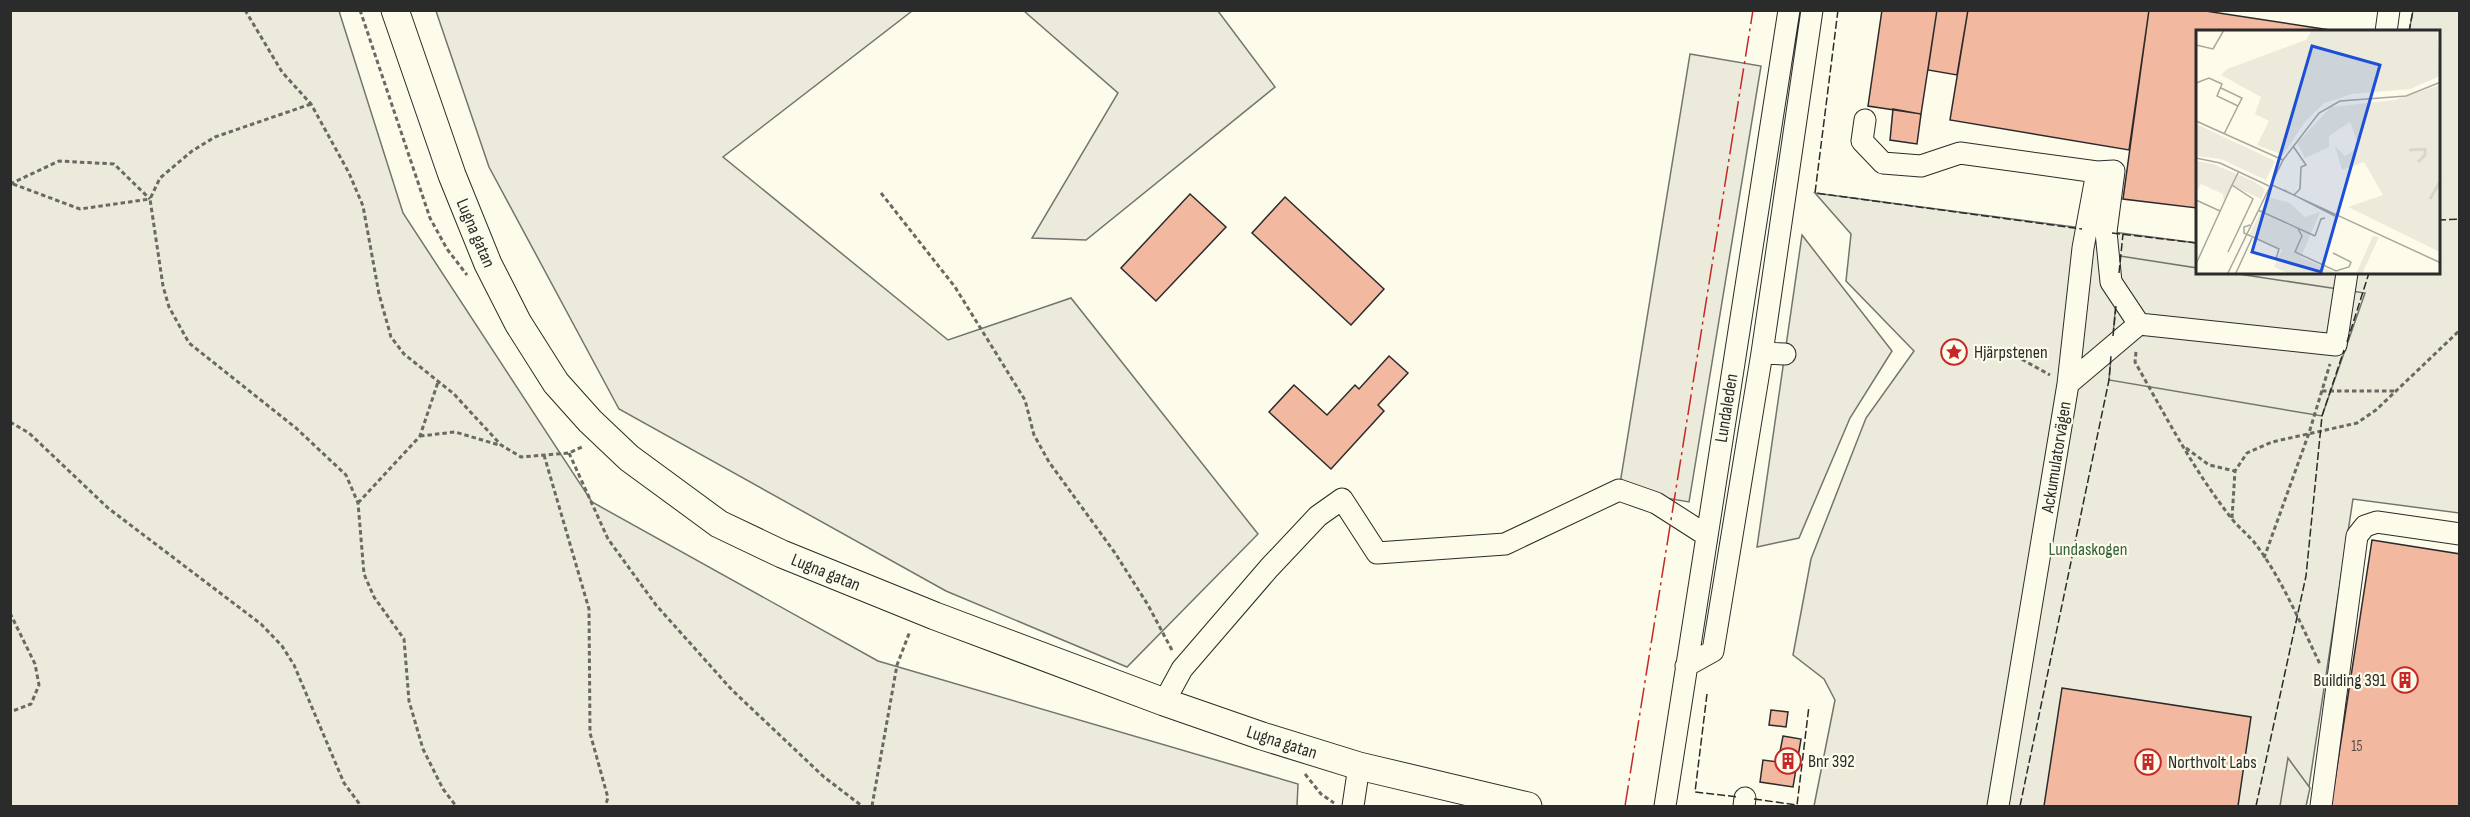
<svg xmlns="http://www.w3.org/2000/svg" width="2470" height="817" viewBox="0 0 2470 817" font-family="'Sofia Sans Condensed',sans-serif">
  <rect width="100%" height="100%" fill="#fdfbea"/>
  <path fill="#ecebdb" stroke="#74746e" stroke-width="1.5" d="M10 11H339L403 213 592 502 878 661 1298 784 1297 806H11Z
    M436 11H912L723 157 948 340 1071 298 1258 534 1127 667 946 591 619 409 489 167Z
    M1024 11H1218L1275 87 1086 240 1032 238 1118 93Z
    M2413 11H2459V513L2353 499 2306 806H1814L1835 700 1824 679 1793 655 1811 559 1866 418 1914 351 1846 281 1851 234 1815 193 2197 243V273H2438V32L2409 31Z"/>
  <path fill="#eceadb" stroke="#74746e" stroke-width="1.5" d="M1690 54 1761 66 1689 502 1619 490Z
    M1802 235 1892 351 1850 418 1799 538 1757 547Z
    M2120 256 2197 268V273H2232L2365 293 2322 416 2109 380Z
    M2288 758 2310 788 2306 806H2280Z"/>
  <path fill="#f2b8a0" stroke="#2b2b2b" stroke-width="1.5" d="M1882 10H1937L1921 114 1868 106Z
    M1937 10H1968L1957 75 1928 70Z
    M1968 10H2149L2129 150 1950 120Z
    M2149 10H2199L2343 32H2197V208L2123 199Z
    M1893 109 1921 114 1917 144 1890 140Z
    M1190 194 1226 227 1156 301 1121 268Z
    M1285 197 1384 289 1351 325 1252 233Z
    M1389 356 1408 373 1378 405 1384 411 1331 469 1269 412 1294 385 1327 415 1355 385 1359 389Z
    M2372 540 2460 554V806H2331Z
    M2062 688 2251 717 2238 806H2044Z
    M1771 710 1788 712 1786 727 1769 725Z
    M1783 736 1801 739 1793 787 1760 782 1763 760 1778 762Z"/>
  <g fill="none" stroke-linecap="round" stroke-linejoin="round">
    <g stroke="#2b2b2b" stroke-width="23">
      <path id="minor" d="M2386 32 2389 10
        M1865 120 1862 141 1883 163 1921 166 1960 153 2097 172 2114 171 2106 232 2111 282 2139 324
        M1762 353 1785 354
        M2068 384 2139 324 2336 345 2347 273
        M1686 666 1713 651 1762 353 1812 10
        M1164 702 1182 669 1269 568 1318 516 1342 499 1377 553 1505 544 1619 490 1656 503 1706 535
        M1353 806 1359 766
        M1665 806 1789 10
        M1744 806 1745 798
        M1998 806 2068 384 2083 248 2097 172
        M2321 806 2357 536 2365 526 2377 522 2460 534"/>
    </g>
    <g stroke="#2b2b2b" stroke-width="29">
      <path id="major" d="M395 10 452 175 488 264 518 323 556 383 590 421 629 458 719 524 782 554 935 616 1164 702 1262 736 1359 766 1528 806"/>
    </g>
    <path stroke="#6a6964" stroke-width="3" stroke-dasharray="4.5 3" stroke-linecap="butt" d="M245 10 282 72 311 104 349 173 363 206 379 294 391 337 404 354 454 394 501 445 521 457 569 453 584 446
      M360 10 430 218 447 249 467 275
      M311 104 215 137 192 151 160 178 150 199 163 286 169 307 189 343 296 428 346 475 358 503 364 574 374 597 404 639 409 701 423 749 443 789 456 806
      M10 184 59 161 114 164 150 199
      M13 184 80 209 150 199
      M881 193 955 287 1025 400 1034 435 1049 462 1115 553 1148 605 1173 652
      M2136 352 2135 362C2165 415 2194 471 2232 519 2240 529 2250 536 2257 546 2283 581 2301 625 2320 664
      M1978 358 2014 355 2050 375
      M2322 391H2395
      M10 422 29 433 108 508 261 624 282 646 294 665 344 783 361 806
      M420 436 455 432 499 445
      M2186 448 2209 465 2235 471
      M569 453 608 539 656 605 732 690 824 777 862 806
      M544 455 589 609 590 733 608 798 605 806
      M358 503 420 436 438 382
      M2232 518 2235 471 2247 453 2272 442 2357 423 2376 410 2460 330
      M2264 558 2309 433 2330 364
      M10 613 35 664 39 685 31 704 10 712
      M1305 774 1321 794 1334 803
      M872 806 897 665 910 631"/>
    <use href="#minor" stroke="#fdfbea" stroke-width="21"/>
    <use href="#major" stroke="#fdfbea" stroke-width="27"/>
    <path stroke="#2b2b2b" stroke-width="1.5" stroke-dasharray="8 3" stroke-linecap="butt" d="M1838 10 1815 193 2082 229
      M2409 32 2413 10
      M2438 220 2460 219
      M2112 233 2197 243
      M2119 273 2123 234
      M2113 336 2116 306
      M2347 342 2369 273
      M1707 694 1695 792 1739 797
      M1754 799 1797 805 1809 706
      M2020 806 2109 380 2111 356
      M2256 806 2306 576 2322 416 2344 350"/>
    <path stroke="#c62828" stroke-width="1.5" stroke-dasharray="21 4.5 3 4.5" stroke-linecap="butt" d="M1625 806 1753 10"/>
  </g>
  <defs>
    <g id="sight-ring" transform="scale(1.35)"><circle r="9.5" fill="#fdfbea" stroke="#c62828" stroke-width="1.5"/><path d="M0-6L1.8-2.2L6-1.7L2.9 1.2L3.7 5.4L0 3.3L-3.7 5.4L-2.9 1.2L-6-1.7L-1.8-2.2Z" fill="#c62828"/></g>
    <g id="building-ring" transform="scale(1.35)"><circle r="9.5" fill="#fdfbea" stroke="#c62828" stroke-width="1.5"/><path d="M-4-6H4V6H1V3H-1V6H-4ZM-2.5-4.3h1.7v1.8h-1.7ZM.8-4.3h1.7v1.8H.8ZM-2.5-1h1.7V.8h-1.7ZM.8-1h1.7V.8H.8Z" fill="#c62828"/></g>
  </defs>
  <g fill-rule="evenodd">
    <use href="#sight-ring" x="1954" y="352"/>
    <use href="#building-ring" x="2405" y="680"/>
    <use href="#building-ring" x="1788" y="761"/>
    <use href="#building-ring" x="2148" y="762"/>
  </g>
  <g text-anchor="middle" stroke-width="4.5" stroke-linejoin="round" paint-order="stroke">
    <g font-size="15" fill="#5d4e48">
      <text x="2357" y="751">15</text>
    </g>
    <g font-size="18" fill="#2b2b2b" stroke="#fdfbea">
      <text transform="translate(476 233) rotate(67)" y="6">Lugna gatan</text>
      <text transform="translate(1726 408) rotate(-81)" y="6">Lundaleden</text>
      <text transform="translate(2056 457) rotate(-81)" y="6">Ackumulatorvägen</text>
      <text transform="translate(826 572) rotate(22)" y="6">Lugna gatan</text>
      <text transform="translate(1282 742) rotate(18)" y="6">Lugna gatan</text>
    </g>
    <g font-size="18" fill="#2b2b2b" stroke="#fdfbea" text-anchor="start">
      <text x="1974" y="358">Hjärpstenen</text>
      <text x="2386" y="686" text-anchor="end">Building 391</text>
      <text x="1808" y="767">Bnr 392</text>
      <text x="2168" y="768">Northvolt Labs</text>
    </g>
    <g font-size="18" fill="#34623c" stroke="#fdfbea">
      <text x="2088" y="555">Lundaskogen</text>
    </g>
  </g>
  <g transform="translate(2196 30)">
    <rect width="244" height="244" fill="#fdfbea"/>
    <path d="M116 0H241L244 46 214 59 156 64 128 73 108 93 87 125 61 115 73 91 59 84 65 67 25 45 31 39 110 10ZM244 55V222L152 177 187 165 168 132 146 140 139 116 149 126 163 117 154 92 133 106V117L109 128 101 113 135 77 199 70ZM0 94 79 131 70 150 25 129 0 126ZM0 131 17 134 57 151 69 159 65 169 37 156 28 171 27 164 5 154 0 162ZM72 167 94 173 109 187 124 182 105 227 142 244H94L78 237 86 220 53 205ZM177 206 183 207 166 244H160Z" fill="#ecebdb"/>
    <path fill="none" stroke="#d8d7c9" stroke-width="3" d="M213 120 229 119V125L222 132M234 169 245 150"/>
    <path fill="none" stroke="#a9a89e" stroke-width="1.5" d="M0 15 17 19 28 0M0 53 13 48 26 54 21 66 42 76M25 58 46 68 28 104M0 91 87 130M97 116 110 135 105 137 104 159 98 165M0 128 24 133 73 156M76 155 245 233M88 160 139 186M0 170 24 181M62 180 119 206M54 195 48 197V203L83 219 80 229M102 199 106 206 99 222 140 241 153 237 155 232 137 223M119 206 125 189 129 188M32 222 57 169 36 155 43 141M0 234 36 155M31 245 87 130 123 83 144 71 210 66 245 52M39 245 56 208"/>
    <path fill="#1d4ed8" fill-opacity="0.15" stroke="#1d4ed8" stroke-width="3" d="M116 16 184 35 125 242 56 222Z"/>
    <rect width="244" height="244" fill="none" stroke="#2b2b2b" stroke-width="3"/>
  </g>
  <rect width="2470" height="817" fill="none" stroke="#2b2b2b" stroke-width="24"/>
</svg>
